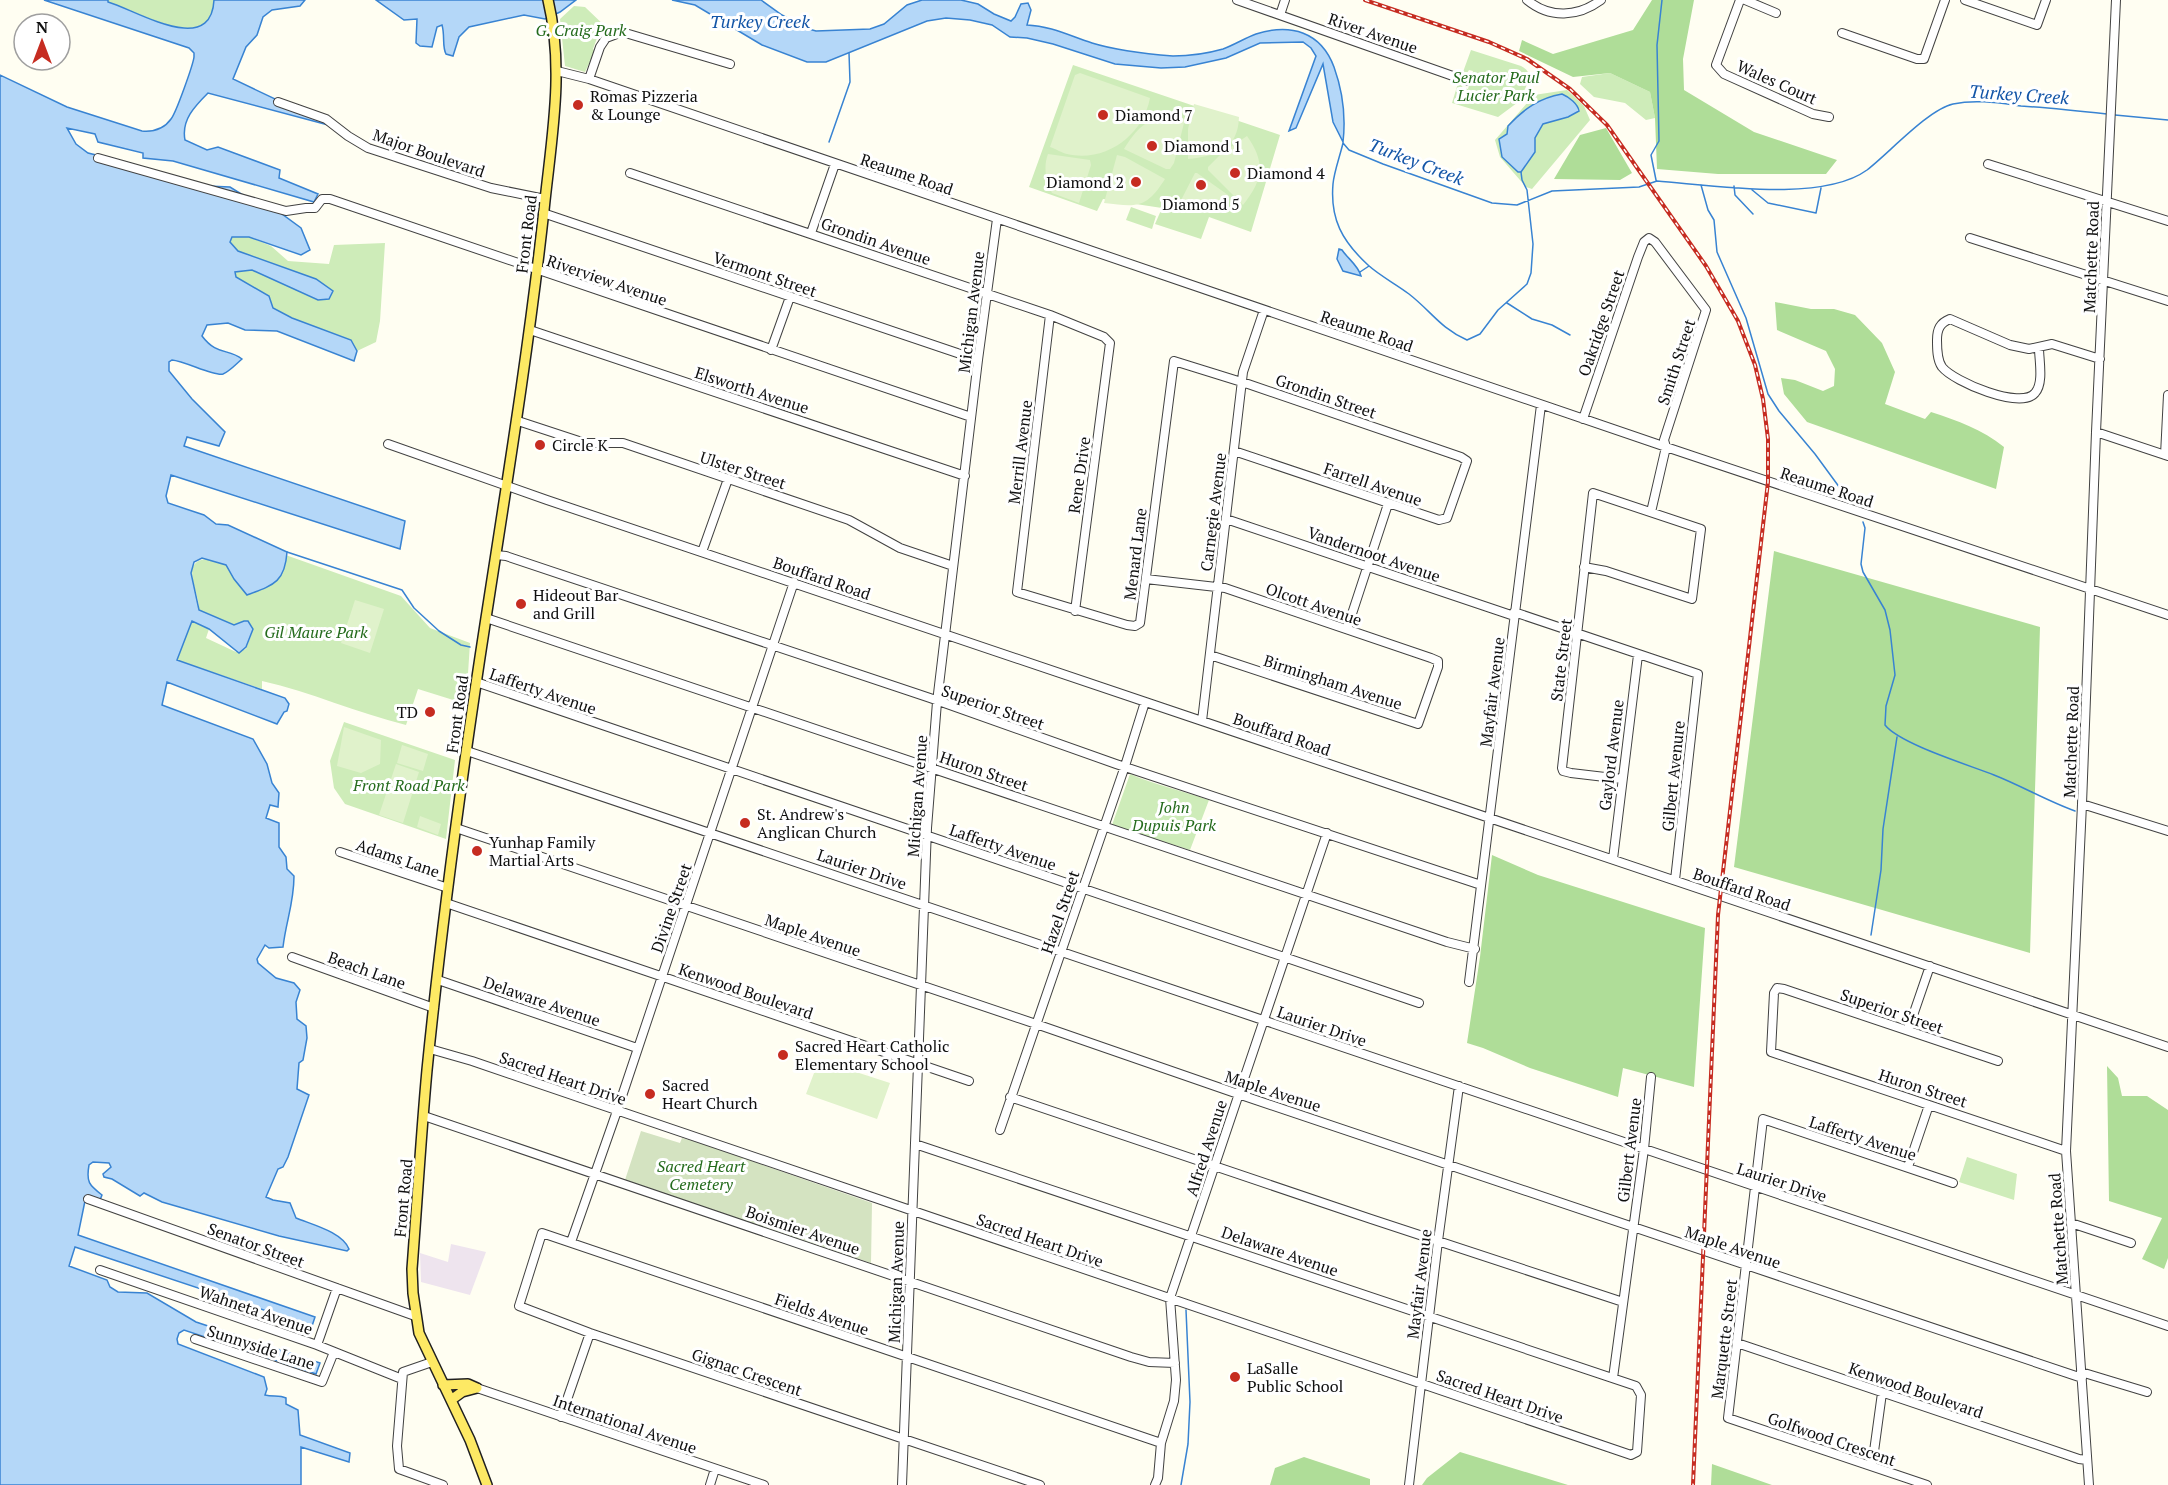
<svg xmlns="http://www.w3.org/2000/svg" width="2168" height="1485" viewBox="0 0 2168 1485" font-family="'PT Serif',serif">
  <rect width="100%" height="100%" fill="#fffef2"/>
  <path fill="#eee4ee" d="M451 1244 486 1252 470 1295 421 1282 420 1253 448 1262Z"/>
  <path fill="#ceecb9" d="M108 0H214C211 58 136 9 107 2Z
    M574 6 585 7 608 29 597 38 593 49 595 51 585 72 565 66 560 19Z
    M1471 50 1521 66C1538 75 1523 87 1521 100L1498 117 1452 103 1459 80 1463 88 1468 89 1473 71 1469 70 1467 73 1463 72Z
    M1073 65 1280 135 1251 232 1209 217 1201 239 1155 224 1162 208 1103 199 1097 211 1029 187Z
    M1610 73 1650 92 1655 118 1646 120 1625 103 1594 97 1580 84 1582 77Z
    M1567 90 1584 106 1590 120 1532 189 1526 187 1500 157 1495 140 1534 95Z
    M1131 207 1156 216 1152 229 1126 220Z
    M232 237H249L271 246 288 261 329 264 334 245 385 243 380 321 376 342 357 351 351 340 292 318 273 308 269 296 236 277 235 272 252 270 318 300 316 279 237 251 230 242Z
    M218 531 401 596 430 628 470 643 466 704 418 689 406 725C357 713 311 692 262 681V689L177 660 192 621 209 629 206 638 236 652 246 649 252 633 199 610C200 592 177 559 210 559Z
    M344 722 455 760 446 839 345 804 334 788 330 761Z
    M1130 774C1156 785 1183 791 1209 800L1190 850 1112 825Z
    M1967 1157 2017 1174 2014 1200 1959 1182Z"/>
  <path fill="#afdd98" d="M1652 0H1694L1683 59 1684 90 1754 132 1837 160 1826 174H1718L1657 169 1655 118 1650 92 1610 73 1573 77 1519 51 1522 40 1553 54 1633 30Z
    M1606 128 1632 173 1620 180 1554 179 1580 135Z
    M1775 302 1811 309H1834L1855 315 1882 343 1895 372 1885 404 1925 419 1931 412C1958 421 1982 429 2004 447L1996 489 1807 422 1784 394 1781 378 1795 380 1823 391 1834 386 1835 369 1826 351 1777 330Z
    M1774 551 2040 627 2030 953 1734 867Z
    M1492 855 1538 875 1705 928 1694 1087 1623 1068 1618 1097 1530 1068 1483 1048 1467 1043 1480 957Z
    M2107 1066 2118 1078 2122 1096H2147L2168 1110V1258L2164 1269 2142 1259 2162 1218 2109 1201Z
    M1460 1452 1568 1485H1422L1427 1478Z
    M1304 1457 1370 1479V1485H1270L1275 1468Z
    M1712 1464 1772 1485H1711Z"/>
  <path fill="#d4e3c1" d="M641 1131 680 1143 682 1138 697 1142 872 1203 871 1263 625 1180Z"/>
  <path fill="#e0f2cb" d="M1080 73 1150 98C1143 135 1106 163 1067 154 1062 153 1056 149 1050 147L1075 75Z
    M1194 104 1239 117C1238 150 1216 156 1188 159V129Z
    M1170 115 1185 119 1174 163 1170 169H1166L1124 149C1135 131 1148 116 1170 115Z
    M1247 136C1266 163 1263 180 1243 205L1208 170V167L1222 153Z
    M1048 154 1090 160 1091 165 1079 203 1052 193C1046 181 1043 167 1048 154Z
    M1117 155 1125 157 1165 179C1146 209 1137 207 1104 203Z
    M1195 173H1197L1228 195C1213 211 1198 216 1177 208Z
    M355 600 384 609 370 653 341 643Z
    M344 727 381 740 380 764 361 773 337 766Z
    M402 745 428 754 423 771 397 763Z
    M396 764 419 772 403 823 379 815Z
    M420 816 441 824 438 835 417 827Z
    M819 1060 890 1083 877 1119 806 1094Z"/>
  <path fill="#b4d7f8" stroke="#3883d2" stroke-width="1.5" d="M44 0H108V2C136 10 211 58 214 0H305L300 6 272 10 263 17 257 35 246 47 233 79 332 126 208 93C195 106 181 120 185 140L207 150 218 147 280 170 279 178 318 194 314 202 173 161 143 158V153L98 142 95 134 67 128 76 144 88 153 133 164 183 185 230 187 251 200 275 209 301 228 310 250 301 255 249 237H232L230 242 238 251 316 279 333 291 329 299 318 300 252 270 235 272 236 277 269 296 273 308 292 318 351 340 357 351 354 361 277 331 245 330 228 323 207 325 202 336C217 356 228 348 242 359 237 363 230 371 223 374 215 377 185 361 172 360L169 362V371L192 399 225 432 219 446 187 437 184 446 405 521 400 549 171 475 166 496 168 503 204 515 216 524 228 525 287 552C285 582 274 585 247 595L234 579 226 565 202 558 194 562 191 573 199 610 234 625 244 621H248L253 629 246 647 239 653 209 629 192 621 177 660 285 698 289 704 287 711 284 712 277 724 167 682 162 705 253 739 267 764 272 783 279 793 278 807 270 805 266 818 279 823V847L286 857 287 869 294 876C294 903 286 921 283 947L269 948 265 945 257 959 258 963 276 978 294 983 300 990 296 1002 297 1019 306 1026 307 1038 303 1060 299 1063 297 1089 309 1095 288 1157 283 1167 278 1169 266 1197 273 1200 290 1203 296 1218C313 1225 342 1232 349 1249L347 1251 279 1236 162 1202 144 1193 140 1196 112 1179 104 1177 103 1174 111 1167 109 1163 93 1162 89 1165C86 1182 89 1185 102 1195L100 1200 86 1196 78 1235 315 1317 312 1326 75 1247 69 1266 107 1280 110 1287 118 1292 147 1293 196 1322 320 1363 316 1374 184 1330 179 1333 177 1339 178 1344 264 1377 267 1389 265 1395C273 1397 279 1395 286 1398V1404L298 1410 300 1435 350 1453 349 1462 301 1447V1485H0V75L67 107 142 131C154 132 164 129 171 119 176 113 193 65 194 57V53L189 48Z
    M376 0H576L560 12 545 19 524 15 469 27 459 37 453 56 446 54C442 47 445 35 442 25L437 27 432 47 420 46 416 43 417 19 404 20Z
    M672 0H761L782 15 805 28 816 31 870 29 884 24 907 5 922 0H961L978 4 994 14 1011 21 1015 17 1021 4 1028 3 1031 10 1027 25C1051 26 1070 36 1092 43 1118 51 1147 54 1173 56 1188 56 1209 53 1223 49 1234 45 1245 38 1256 34 1291 23 1321 32 1334 67 1343 92 1346 116 1343 142L1333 122 1323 64 1296 128 1289 131 1316 56 1311 48 1303 42 1260 43 1226 58 1185 67 1161 68 1115 64 1053 44 1027 38 1010 37 992 25 970 20 946 18 927 21 826 62H807L762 45 695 5Z
    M1562 94C1569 97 1578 104 1579 111L1568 117 1543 124 1535 138V152L1521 172H1518L1502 157 1499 139 1507 134 1508 126C1524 109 1539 98 1562 94Z
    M1339 249 1342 250C1348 259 1358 265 1361 276L1343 271 1337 259Z"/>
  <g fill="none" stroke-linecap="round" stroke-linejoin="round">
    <path stroke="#3883d2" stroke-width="1.5" d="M2115 115 2168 120
      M829 142 850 82 849 53
      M1343 143 1349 150 1383 164 1492 203 1517 205 1552 191 1639 187 1657 181C1711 185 1822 203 1867 170 1889 153 1929 109 1953 104 1976 99 1999 103 2021 106 2050 108 2079 111 2107 114
      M1343 143C1340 156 1334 172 1333 184 1330 219 1342 241 1368 265 1380 276 1396 284 1409 294 1431 311 1440 328 1467 340L1480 334 1498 310 1527 284 1531 273 1533 244 1527 190 1522 180 1521 172
      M1656 180 1651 155 1659 141 1657 45 1662 0
      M1701 185 1708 210 1714 220 1717 252 1746 318 1768 394 1779 411 1815 454 1848 499
      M1734 186 1735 195 1753 214
      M1751 189 1768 203 1816 213 1821 188
      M1360 272 1369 266
      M1507 303 1532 319 1552 325 1570 335
      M1863 522 1865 528 1861 564 1863 572 1885 610 1890 630 1895 675 1886 706 1885 725C1900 744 1969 765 1994 775 2022 786 2047 801 2075 811
      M287 552 402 590 414 608 439 631 461 645 470 647
      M1871 935 1881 870 1883 829 1897 737
      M1181 1485 1188 1444 1190 1402 1186 1310"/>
    <g stroke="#424242" stroke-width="10">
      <path id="minor" d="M1237 0 1467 81
        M1527 0C1550 19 1578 17 1601 0
        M1740 0 1716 65 1724 74 1813 114 1829 117
        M1745 0 1776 13
        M1965 0 2037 25 2046 0
        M1280 15 1285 0
        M1842 33 1917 59H1924L1945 0
        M557 71 589 79 1666 447 2168 615
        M589 79 600 47 606 38 622 32 730 64
        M278 102 326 119 348 136 368 148 491 188 545 199
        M98 158 286 211 306 208H315L322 199H330L971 417
        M1988 164 2168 221
        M630 173 1050 315 1104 337 1110 343 1075 611
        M543 213 978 360
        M811 233 835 164
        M1970 238 2168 301
        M1050 315 1017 592 1127 625 1135 626 1140 623 1174 361 1248 384 1461 457 1467 461 1447 518 1439 520 1234 451
        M530 330 965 476
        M2039 348C2039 360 2044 383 2035 393 2021 410 1954 382 1942 367 1937 360 1937 349 1937 340 1937 329 1940 323 1950 319L2010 345 2029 349 2052 344 2100 359
        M771 350 790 297
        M1583 419 1638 257 1644 242 1649 238 1655 242 1706 310 1664 440 1666 447 1651 512
        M518 421 585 443H623L849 520 900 548 953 566
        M2096 432 2168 456
        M388 444 547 500 2168 1047
        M2165 455 2168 395
        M1226 519 1514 616
        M702 552 728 479
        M496 555 506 556 930 698 1116 764 1481 885
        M1584 567 1606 571 1692 599 1701 529 1593 493 1562 768 1563 771 1571 773 1622 779
        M1146 579 1225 588 1431 658 1438 661V667L1418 724 1210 655
        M1514 612 1698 674 1675 880
        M486 618 1447 942 1475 949
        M1347 629 1388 504
        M476 682 1419 1003
        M1202 721 1243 372 1264 310
        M467 751 2168 1326
        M2082 804 2168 831
        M456 828 1036 1024 1238 1094 2082 1378
        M340 852 448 888
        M1613 859 1638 655
        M446 903 969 1081
        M292 957 434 1008
        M438 980 637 1048
        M1469 982 1541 405
        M1908 1030 1930 966
        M430 1049 472 1061 1631 1455 1637 1452 1641 1395 1636 1386 915 1144
        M1998 1061 1784 989 1777 988 1774 993 1771 1052 2066 1151
        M1010 1097 1371 1219 1623 1302
        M424 1116 1131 1357 1149 1362 1175 1363
        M1000 1130 1125 766 1145 702
        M1908 1167 1929 1105
        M88 1199 415 1316
        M2071 1223 2131 1243
        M571 1242 617 1111 794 582
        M100 1270 317 1345 402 1379
        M195 1339 322 1382 334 1352
        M1737 1343 2079 1459 2087 1460
        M317 1345 337 1288
        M432 1362 403 1372 397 1446 399 1469 443 1485
        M2081 1372 2147 1392
        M1613 1378 1644 1149 1651 1077
        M477 1388 764 1485
        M561 1417 590 1333
        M1872 1466 1882 1393
        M710 1485 715 1469
        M902 1485 927 828 937 702 978 360 997 219
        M1040 1485 590 1333 519 1306 542 1233 1161 1443
        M1155 1485 1158 1478 1161 1443 1174 1401 1176 1380 1170 1298 1327 833
        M1409 1485 1438 1241 1459 1086
        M1927 1485 1728 1418 1763 1119 1953 1183
        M2089 1485 2066 1151 2082 804 2096 432 2116 0"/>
    </g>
    <g stroke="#202020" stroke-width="12">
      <path id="major" d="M443 1385 468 1384 477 1388
        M451 1400 462 1392 477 1388
        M487 1485 470 1440 419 1333 413 1293 412 1269C417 1203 421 1136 427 1070 442 920 463 767 486 618 507 482 529 347 544 210 551 140 565 71 548 0"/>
    </g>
    <use href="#minor" stroke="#fff" stroke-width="8"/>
    <use href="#major" stroke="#fde964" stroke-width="9"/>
    <g stroke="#c62c21" stroke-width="4">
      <path id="rail" d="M1365 0 1489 42 1527 59 1570 89 1607 125 1706 266 1738 321 1755 365 1763 399 1768 439V482L1718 915 1693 1485"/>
    </g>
    <use href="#rail" stroke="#fff" stroke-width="1.5" stroke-dasharray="4.5" stroke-linecap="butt"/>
  </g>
  <g fill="#c62c21" stroke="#fff" stroke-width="2">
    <circle cx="578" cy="105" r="6"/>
    <circle cx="1103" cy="115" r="6"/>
    <circle cx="1152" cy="146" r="6"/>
    <circle cx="1235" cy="173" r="6"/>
    <circle cx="1136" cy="182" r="6"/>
    <circle cx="1201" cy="185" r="6"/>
    <circle cx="540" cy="445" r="6"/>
    <circle cx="521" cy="604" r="6"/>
    <circle cx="430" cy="712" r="6"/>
    <circle cx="745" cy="823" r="6"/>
    <circle cx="477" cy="851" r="6"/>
    <circle cx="783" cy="1055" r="6"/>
    <circle cx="650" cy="1094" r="6"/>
    <circle cx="1235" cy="1377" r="6"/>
  </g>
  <g text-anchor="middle" stroke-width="6" stroke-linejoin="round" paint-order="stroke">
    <g font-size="16" font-style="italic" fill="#246b1c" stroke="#fff">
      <text x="581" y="36">G. Craig Park</text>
      <text x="1496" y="83">Senator Paul<tspan x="1496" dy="18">Lucier Park</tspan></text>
      <text x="316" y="638">Gil Maure Park</text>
      <text x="409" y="791">Front Road Park</text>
      <text x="1174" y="813">John<tspan x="1174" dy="18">Dupuis Park</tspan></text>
      <text x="701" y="1172">Sacred Heart<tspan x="701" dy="18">Cemetery</tspan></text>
    </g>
    <g font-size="16" fill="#0f0f0f" stroke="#fff">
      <text transform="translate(1373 33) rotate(19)" y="6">River Avenue</text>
      <text transform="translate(1777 82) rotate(24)" y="6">Wales Court</text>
      <text transform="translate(429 153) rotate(19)" y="6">Major Boulevard</text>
      <text transform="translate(907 174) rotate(19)" y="6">Reaume Road</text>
      <text transform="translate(526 234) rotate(-83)" y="6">Front Road</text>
      <text transform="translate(876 241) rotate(19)" y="6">Grondin Avenue</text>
      <text transform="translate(2091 257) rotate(-88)" y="6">Matchette Road</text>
      <text transform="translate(765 274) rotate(19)" y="6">Vermont Street</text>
      <text transform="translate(607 280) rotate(19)" y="6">Riverview Avenue</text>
      <text transform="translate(971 312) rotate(-83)" y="6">Michigan Avenue</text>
      <text transform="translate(1601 323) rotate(-71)" y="6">Oakridge Street</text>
      <text transform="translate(1367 331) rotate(19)" y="6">Reaume Road</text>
      <text transform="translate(1676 362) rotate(-72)" y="6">Smith Street</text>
      <text transform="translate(752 390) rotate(18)" y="6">Elsworth Avenue</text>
      <text transform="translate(1326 396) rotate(19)" y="6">Grondin Street</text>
      <text transform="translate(1020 452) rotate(-83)" y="6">Merrill Avenue</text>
      <text transform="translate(743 470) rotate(18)" y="6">Ulster Street</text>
      <text transform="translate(1079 475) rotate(-82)" y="6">Rene Drive</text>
      <text transform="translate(1373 484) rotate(19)" y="6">Farrell Avenue</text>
      <text transform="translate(1827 487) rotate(18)" y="6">Reaume Road</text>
      <text transform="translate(1213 512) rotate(-83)" y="6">Carnegie Avenue</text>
      <text transform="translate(1135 554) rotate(-83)" y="6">Menard Lane</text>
      <text transform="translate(1374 554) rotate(19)" y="6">Vandernoot Avenue</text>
      <text transform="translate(822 578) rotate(19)" y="6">Bouffard Road</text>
      <text transform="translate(1314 604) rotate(19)" y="6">Olcott Avenue</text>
      <text transform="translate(1561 660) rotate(-83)" y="6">State Street</text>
      <text transform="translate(1333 682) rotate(18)" y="6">Birmingham Avenue</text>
      <text transform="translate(543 691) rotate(19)" y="6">Lafferty Avenue</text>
      <text transform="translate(1492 692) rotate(-83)" y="6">Mayfair Avenue</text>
      <text transform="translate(993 707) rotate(19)" y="6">Superior Street</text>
      <text transform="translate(457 714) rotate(-82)" y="6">Front Road</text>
      <text transform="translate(1282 734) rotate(19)" y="6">Bouffard Road</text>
      <text transform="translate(2071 742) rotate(-88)" y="6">Matchette Road</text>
      <text transform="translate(1611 755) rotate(-83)" y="6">Gaylord Avenue</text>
      <text transform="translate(984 771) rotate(19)" y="6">Huron Street</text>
      <text transform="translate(1673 776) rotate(-84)" y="6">Gilbert Avenure</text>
      <text transform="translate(917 796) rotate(-86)" y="6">Michigan Avenue</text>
      <text transform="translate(1003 847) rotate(19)" y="6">Lafferty Avenue</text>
      <text transform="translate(398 858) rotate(19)" y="6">Adams Lane</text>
      <text transform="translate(862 869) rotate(19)" y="6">Laurier Drive</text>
      <text transform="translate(1742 889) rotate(19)" y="6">Bouffard Road</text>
      <text transform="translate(671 908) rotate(-71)" y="6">Divine Street</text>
      <text transform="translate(1060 912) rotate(-71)" y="6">Hazel Street</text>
      <text transform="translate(813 935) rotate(19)" y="6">Maple Avenue</text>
      <text transform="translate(367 970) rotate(20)" y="6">Beach Lane</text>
      <text transform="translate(746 991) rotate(19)" y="6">Kenwood Boulevard</text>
      <text transform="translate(542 1001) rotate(19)" y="6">Delaware Avenue</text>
      <text transform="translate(1892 1011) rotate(19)" y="6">Superior Street</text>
      <text transform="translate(1322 1026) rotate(19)" y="6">Laurier Drive</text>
      <text transform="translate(563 1078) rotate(19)" y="6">Sacred Heart Drive</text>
      <text transform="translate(1923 1088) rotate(18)" y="6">Huron Street</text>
      <text transform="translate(1273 1091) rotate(18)" y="6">Maple Avenue</text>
      <text transform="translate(1863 1138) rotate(18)" y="6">Lafferty Avenue</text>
      <text transform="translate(1206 1148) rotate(-72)" y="6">Alfred Avenue</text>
      <text transform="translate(1629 1150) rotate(-83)" y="6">Gilbert Avenue</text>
      <text transform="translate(1782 1182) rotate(18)" y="6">Laurier Drive</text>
      <text transform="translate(403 1198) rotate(-85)" y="6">Front Road</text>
      <text transform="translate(2058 1229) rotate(-94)" y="6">Matchette Road</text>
      <text transform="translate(803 1230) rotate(19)" y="6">Boismier Avenue</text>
      <text transform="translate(1040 1240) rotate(19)" y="6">Sacred Heart Drive</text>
      <text transform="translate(256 1245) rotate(20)" y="6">Senator Street</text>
      <text transform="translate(1733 1247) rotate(19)" y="6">Maple Avenue</text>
      <text transform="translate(1280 1251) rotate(19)" y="6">Delaware Avenue</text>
      <text transform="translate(896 1282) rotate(-88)" y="6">Michigan Avenue</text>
      <text transform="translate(1419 1284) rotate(-83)" y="6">Mayfair Avenue</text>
      <text transform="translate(256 1310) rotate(19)" y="6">Wahneta Avenue</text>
      <text transform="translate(822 1314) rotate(19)" y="6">Fields Avenue</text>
      <text transform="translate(1724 1339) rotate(-83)" y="6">Marquette Street</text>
      <text transform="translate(261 1347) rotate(18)" y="6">Sunnyside Lane</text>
      <text transform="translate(747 1372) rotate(19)" y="6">Gignac Crescent</text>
      <text transform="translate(1916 1390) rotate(19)" y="6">Kenwood Boulevard</text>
      <text transform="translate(1500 1396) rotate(19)" y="6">Sacred Heart Drive</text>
      <text transform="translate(625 1424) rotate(19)" y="6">International Avenue</text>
      <text transform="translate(1832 1439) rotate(19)" y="6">Golfwood Crescent</text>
    </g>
    <g font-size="16" fill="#0f0f0f" stroke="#fff" text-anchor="start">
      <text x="590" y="102">Romas Pizzeria<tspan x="590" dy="18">&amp; Lounge</tspan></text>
      <text x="1115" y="121">Diamond 7</text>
      <text x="1164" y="152">Diamond 1</text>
      <text x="1247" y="179">Diamond 4</text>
      <text x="1124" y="188" text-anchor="end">Diamond 2</text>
      <text x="1201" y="210" text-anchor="middle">Diamond 5</text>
      <text x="552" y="451">Circle K</text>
      <text x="533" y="601">Hideout Bar<tspan x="533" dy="18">and Grill</tspan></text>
      <text x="418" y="718" text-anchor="end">TD</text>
      <text x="757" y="820">St. Andrew's<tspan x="757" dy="18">Anglican Church</tspan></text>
      <text x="489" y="848">Yunhap Family<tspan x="489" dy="18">Martial Arts</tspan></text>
      <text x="795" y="1052">Sacred Heart Catholic<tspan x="795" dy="18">Elementary School</tspan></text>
      <text x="662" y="1091">Sacred<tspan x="662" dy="18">Heart Church</tspan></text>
      <text x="1247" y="1374">LaSalle<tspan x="1247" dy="18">Public School</tspan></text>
    </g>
    <g font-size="18" font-style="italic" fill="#1355a7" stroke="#fff">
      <text x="760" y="28">Turkey Creek</text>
      <text transform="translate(2019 95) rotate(4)" y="6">Turkey Creek</text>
      <text transform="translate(1416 162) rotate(21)" y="6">Turkey Creek</text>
    </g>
  </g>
  <g transform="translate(42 42)"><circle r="28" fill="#ffffff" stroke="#9f9f9f" stroke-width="1.5"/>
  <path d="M0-4.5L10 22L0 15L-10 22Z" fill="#c62c21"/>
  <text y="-9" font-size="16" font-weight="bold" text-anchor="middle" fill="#0f0f0f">N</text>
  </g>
</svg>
